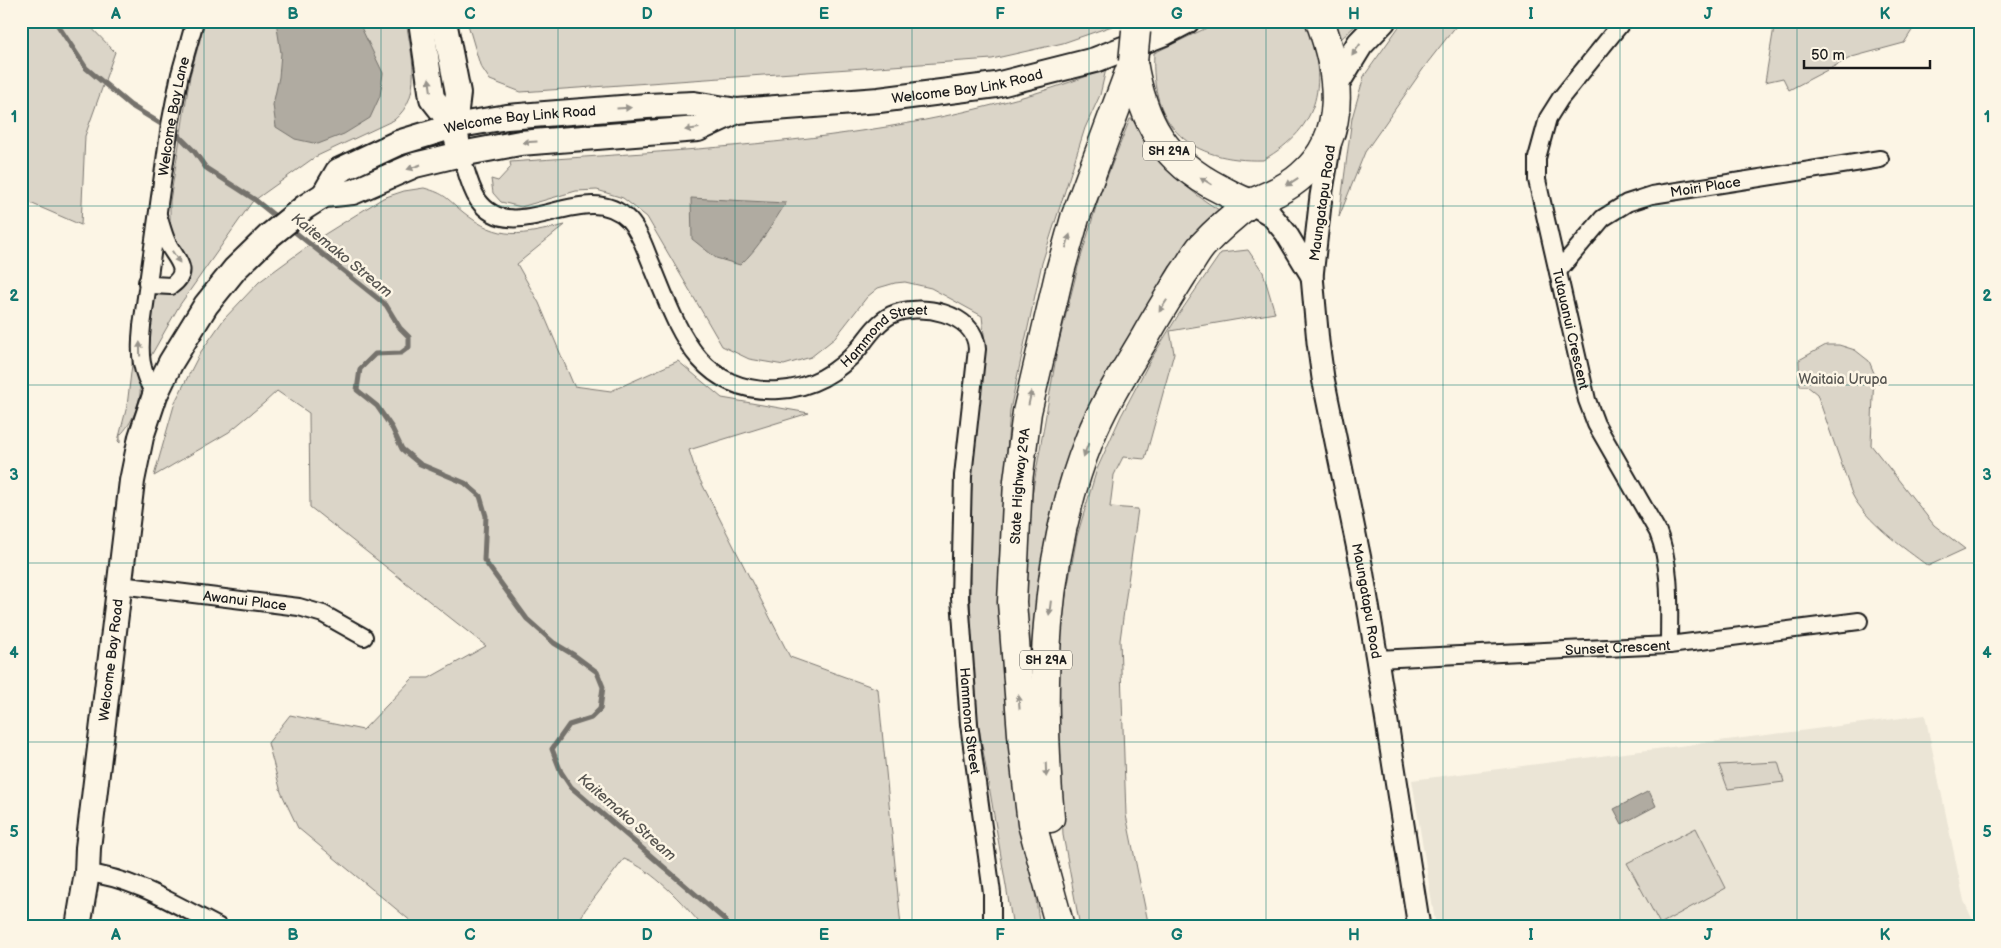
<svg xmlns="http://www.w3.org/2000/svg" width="2001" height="948" viewBox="0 0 2001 948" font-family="'Balsamiq Sans',sans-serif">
  <rect width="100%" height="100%" fill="#fcf5e5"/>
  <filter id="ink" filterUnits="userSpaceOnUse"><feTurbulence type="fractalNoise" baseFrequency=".02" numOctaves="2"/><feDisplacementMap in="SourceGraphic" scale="10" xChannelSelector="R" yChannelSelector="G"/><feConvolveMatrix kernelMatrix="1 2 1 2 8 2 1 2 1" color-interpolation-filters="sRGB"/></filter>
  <g filter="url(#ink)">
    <path fill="#ebe5d6" d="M1925 715 1964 901 1976 927H1436L1412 780Z"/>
    <path fill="#dbd5c8" stroke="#7c7872" d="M21 21H85L115 52 85 136 81 225 21 199Z
      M205 21H406C411 54 424 96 394 120L315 157 252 202 179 306 148 361H146L155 292 182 283 170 231V201L190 76Z
      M467 21H1112V26L1063 43 992 59 521 92 490 80 480 65Z
      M1221 21H1306C1328 82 1322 126 1263 160 1190 162 1150 127 1154 53Z
      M1332 21H1360L1339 41Z
      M1403 21H1460L1428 62 1365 152 1339 217 1352 118 1364 76Z
      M1784 21H1918L1904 43 1852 57 1789 90 1783 78 1765 82 1774 27Z
      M1106 69 1100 95 1085 128 1042 263 1010 410 999 561 1007 704 1040 927H1013L972 686 968 483 985 343 982 316 931 288 905 282 895 283 878 288 867 297 835 338 811 357 784 365 749 359 722 346 647 217 623 198 597 190 576 191 521 207 501 202 493 193 491 179 498 181 511 167 510 162C708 148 919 142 1106 69Z
      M1130 119H1132C1155 158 1180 186 1219 210L1098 400 1033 757 1021 558 1058 346 1078 267 1099 197Z
      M424 188C446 194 446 198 463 212 500 242 522 235 565 225L517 264 539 303 574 386 611 391 678 361 722 398 809 413 689 450 696 472 790 657 878 689 901 927H703C683 903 653 870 624 859L585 910 576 927H418L298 828 281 792 268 743 290 715 363 730 413 678H429L486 646 310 507 309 413 277 391 264 403 229 432 154 476 175 402 200 353 224 319 259 282 322 236 383 198 404 191Z
      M1248 250 1263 272 1275 313 1170 331 1174 353 1145 459 1123 457 1114 475 1110 507 1138 509 1120 640 1126 815 1149 927H1080L1063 835 1057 687 1062 617 1077 536 1097 469 1121 416 1151 359 1179 314 1221 253Z
      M1826 345H1839L1855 350 1869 361 1874 373 1871 445 1934 525 1965 549 1928 566C1905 549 1865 521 1852 494L1817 394 1807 386H1800L1799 360Z
      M133 356C135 365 138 374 140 384 142 401 132 424 120 435V443L118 441 127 406Z
      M1778 762 1784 782 1728 789 1719 765Z
      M1696 828 1726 888 1660 924 1627 863Z"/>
    <path fill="#b0aba1" stroke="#75726c" d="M276 21H358L383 73 380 96 370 118 344 134 318 144 295 139 276 127 273 105 279 77 281 53Z
      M691 198 786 203C772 224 759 248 740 265L716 258 692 239Z
      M1649 791 1656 806 1622 824 1614 809Z"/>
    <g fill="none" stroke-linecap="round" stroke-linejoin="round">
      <path stroke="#75726c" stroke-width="5" d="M55 21 86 68 130 105 176 133 194 151 206 168 254 199 280 220
        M290 228 386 305 400 328 409 337V347L401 353 375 354 360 369 357 390 377 406 392 428 402 449 420 464 465 483 480 496 486 516 484 560 527 619 554 643 574 655 597 672 603 687 600 709 591 718 569 725 552 749 561 772 571 787 724 919 729 927"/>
      <g stroke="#1c1c1c" stroke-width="20">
        <g id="minor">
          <path id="s1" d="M1623 21 1560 99 1548 118 1537 158V180L1587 400 1596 424 1658 532C1672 567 1669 608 1669 645"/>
          <path id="s2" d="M461 154C466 169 469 186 478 200 514 251 585 175 629 220 640 232 645 249 651 263 677 325 696 395 779 390 812 388 839 372 860 347 869 335 878 322 891 315 918 302 976 312 977 349L963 476 960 598 969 724 992 893V927"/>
          <path id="s3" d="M1558 271 1603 218 1627 203 1652 195 1880 159"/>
          <path d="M147 282 152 285 171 286C193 270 175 259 167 242 163 233 161 224 158 215"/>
          <path id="s4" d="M155 395C140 370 139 355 142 326L170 125 180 74 195 21"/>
          <path id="s5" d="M120 585 299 607 323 614 364 637"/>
          <path id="s6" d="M1377 659 1669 645 1859 621"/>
          <path d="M87 873C134 878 178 906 219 927"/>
        </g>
      </g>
      <g stroke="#1c1c1c" stroke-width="25">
        <g id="tertiary">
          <path id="s7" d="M1330 143 1321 196 1312 276 1318 342 1323 378 1361 564 1377 659 1419 927"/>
          <path d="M1251 203 1271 215 1286 233 1312 276"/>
        </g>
      </g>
      <g stroke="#1c1c1c" stroke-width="28">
        <g id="secondary">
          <path d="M421 21 432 98 454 126"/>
          <path d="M444 21 458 93 454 126 457 140"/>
          <path id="s8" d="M324 195 338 171 398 143 454 126 507 117 647 106 694 104 737 111 879 100 996 85 1095 60 1164 33 1187 21"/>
          <path id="s9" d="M78 927 87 873 88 848 132 481 141 437 155 395 171 362 206 305 235 269 269 236 305 207 324 195 353 192 415 165 461 154 520 143 698 129 737 111"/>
        </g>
      </g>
      <g stroke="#1c1c1c" stroke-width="30">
        <path id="primary" d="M1336 83 1360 44 1382 21"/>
      </g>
      <g stroke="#1c1c1c" stroke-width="31">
        <g id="trunk">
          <path d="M1133 62C1143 122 1164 161 1220 189 1230 194 1241 201 1251 203 1269 196 1288 188 1302 175 1349 135 1339 73 1320 21"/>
          <path d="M1050 818C1039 692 1042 557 1090 438 1104 403 1125 371 1144 339 1156 317 1170 295 1183 274 1190 265 1195 254 1202 246 1217 230 1233 216 1250 203"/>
          <path id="s10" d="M1060 927 1032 824 1023 747 1012 602 1018 481 1027 412 1059 275 1075 218 1133 62"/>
        </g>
      </g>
      <use href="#minor" stroke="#fcf5e5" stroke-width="16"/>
      <use href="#tertiary" stroke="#fcf5e5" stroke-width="21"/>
      <use href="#secondary" stroke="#fcf5e5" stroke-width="24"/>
      <use href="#primary" stroke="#fcf5e5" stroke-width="26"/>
      <use href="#trunk" stroke="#fcf5e5" stroke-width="28"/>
      <g stroke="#1c1c1c" stroke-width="31" stroke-linecap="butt">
        <path id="trunk-bridge" d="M1133 62 1136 31"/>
      </g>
      <use href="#trunk-bridge" stroke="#fcf5e5" stroke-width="28"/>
    </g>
    <defs><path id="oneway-solid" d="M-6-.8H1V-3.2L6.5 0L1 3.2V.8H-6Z" transform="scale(1.25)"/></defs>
    <g fill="#97938b">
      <use href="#oneway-solid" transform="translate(1356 50) rotate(125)"/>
      <use href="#oneway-solid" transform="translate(430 85) rotate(-98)"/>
      <use href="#oneway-solid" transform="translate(624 108) rotate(-4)"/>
      <use href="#oneway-solid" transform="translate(692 129) rotate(172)"/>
      <use href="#oneway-solid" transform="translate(530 142) rotate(176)"/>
      <use href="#oneway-solid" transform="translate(414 167) rotate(161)"/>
      <use href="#oneway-solid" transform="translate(1206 181) rotate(-148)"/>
      <use href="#oneway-solid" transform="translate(1292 182) rotate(147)"/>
      <use href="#oneway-solid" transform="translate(1068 241) rotate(-74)"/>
      <use href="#oneway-solid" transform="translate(176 257) rotate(57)"/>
      <use href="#oneway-solid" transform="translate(1163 306) rotate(123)"/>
      <use href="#oneway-solid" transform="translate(140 349) rotate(-91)"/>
      <use href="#oneway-solid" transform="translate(1030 398) rotate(-78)"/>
      <use href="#oneway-solid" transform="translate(1086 450) rotate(110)"/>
      <use href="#oneway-solid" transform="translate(1050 608) rotate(97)"/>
      <use href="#oneway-solid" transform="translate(1019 702) rotate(-95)"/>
      <use href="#oneway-solid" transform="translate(1046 770) rotate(88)"/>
    </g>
  </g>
  <path fill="none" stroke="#0f766e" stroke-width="1" stroke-opacity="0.55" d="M204 21V927M381 21V927M558 21V927M735 21V927M912 21V927M1089 21V927M1266 21V927M1443 21V927M1620 21V927M1797 21V927M21 206H1980M21 385H1980M21 563H1980M21 742H1980"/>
  <g text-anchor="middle" stroke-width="5" stroke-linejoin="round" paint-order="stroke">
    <g fill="#fcf5e5" stroke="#5f5d58" stroke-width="1">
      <rect x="1143" y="141.5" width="52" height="19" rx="4"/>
      <rect x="1020" y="650.5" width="52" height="19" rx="4"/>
    </g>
    <g font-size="12" font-weight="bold" fill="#1c1c1c">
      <text x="1169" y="155">SH 29A</text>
      <text x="1046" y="664">SH 29A</text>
    </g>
    <g font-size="14" fill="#1c1c1c" stroke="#fcf5e5">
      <text dy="5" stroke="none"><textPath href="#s8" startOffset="669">Welcome Bay Link Road</textPath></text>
      <text dy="5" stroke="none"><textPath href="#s4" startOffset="284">Welcome Bay Lane</textPath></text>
      <text dy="5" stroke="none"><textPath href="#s8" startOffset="219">Welcome Bay Link Road</textPath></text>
      <text dy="5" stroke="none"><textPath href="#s3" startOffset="178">Moiri Place</textPath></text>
      <text transform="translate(1322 203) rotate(-82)" y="5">Maungatapu Road</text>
      <text dy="5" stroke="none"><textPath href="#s1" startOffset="339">Tutauanui Crescent</textPath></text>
      <text dy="5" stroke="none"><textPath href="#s2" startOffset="580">Hammond Street</textPath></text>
      <text dy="5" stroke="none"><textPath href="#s10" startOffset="446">State Highway 29A</textPath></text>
      <text dy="5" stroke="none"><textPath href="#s5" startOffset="126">Awanui Place</textPath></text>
      <text dy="5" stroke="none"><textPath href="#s7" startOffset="464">Maungatapu Road</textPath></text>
      <text dy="5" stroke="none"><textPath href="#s6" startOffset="241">Sunset Crescent</textPath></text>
      <text dy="5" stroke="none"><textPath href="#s9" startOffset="269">Welcome Bay Road</textPath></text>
      <text dy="5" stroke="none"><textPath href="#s2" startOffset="1075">Hammond Street</textPath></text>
    </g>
    <g font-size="14" fill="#555450" stroke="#fcf5e5">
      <text x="1843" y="384">Waitaia Urupa</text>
    </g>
    <g font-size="15" font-style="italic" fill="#575551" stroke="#fcf5e5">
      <text transform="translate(342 255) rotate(39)" y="5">Kaitemako Stream</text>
      <text transform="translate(627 817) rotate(41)" y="5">Kaitemako Stream</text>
    </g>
  </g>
  <rect width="2001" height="948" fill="none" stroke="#fcf5e5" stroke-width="55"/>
  <path d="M1804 60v8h126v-8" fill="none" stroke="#1c1c1c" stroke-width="2.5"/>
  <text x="1811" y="60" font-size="15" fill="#1c1c1c" stroke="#fcf5e5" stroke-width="4" paint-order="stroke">50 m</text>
  <rect x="28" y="28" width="1946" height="892" fill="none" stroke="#0f766e" stroke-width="2"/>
  <g font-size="16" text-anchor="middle" font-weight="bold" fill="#0f766e">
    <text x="116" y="19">A</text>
    <text x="293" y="19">B</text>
    <text x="470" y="19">C</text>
    <text x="647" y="19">D</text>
    <text x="824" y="19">E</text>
    <text x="1000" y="19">F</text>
    <text x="1177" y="19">G</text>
    <text x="1354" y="19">H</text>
    <text x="1531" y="19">I</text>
    <text x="1708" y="19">J</text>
    <text x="1885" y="19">K</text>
    <text x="14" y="122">1</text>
    <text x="1987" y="122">1</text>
    <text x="14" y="301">2</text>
    <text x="1987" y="301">2</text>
    <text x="14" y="480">3</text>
    <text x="1987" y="480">3</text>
    <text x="14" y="658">4</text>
    <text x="1987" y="658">4</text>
    <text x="14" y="837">5</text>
    <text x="1987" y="837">5</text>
    <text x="116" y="940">A</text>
    <text x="293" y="940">B</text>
    <text x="470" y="940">C</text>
    <text x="647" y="940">D</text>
    <text x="824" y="940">E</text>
    <text x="1000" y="940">F</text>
    <text x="1177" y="940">G</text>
    <text x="1354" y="940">H</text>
    <text x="1531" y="940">I</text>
    <text x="1708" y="940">J</text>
    <text x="1885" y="940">K</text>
  </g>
</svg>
